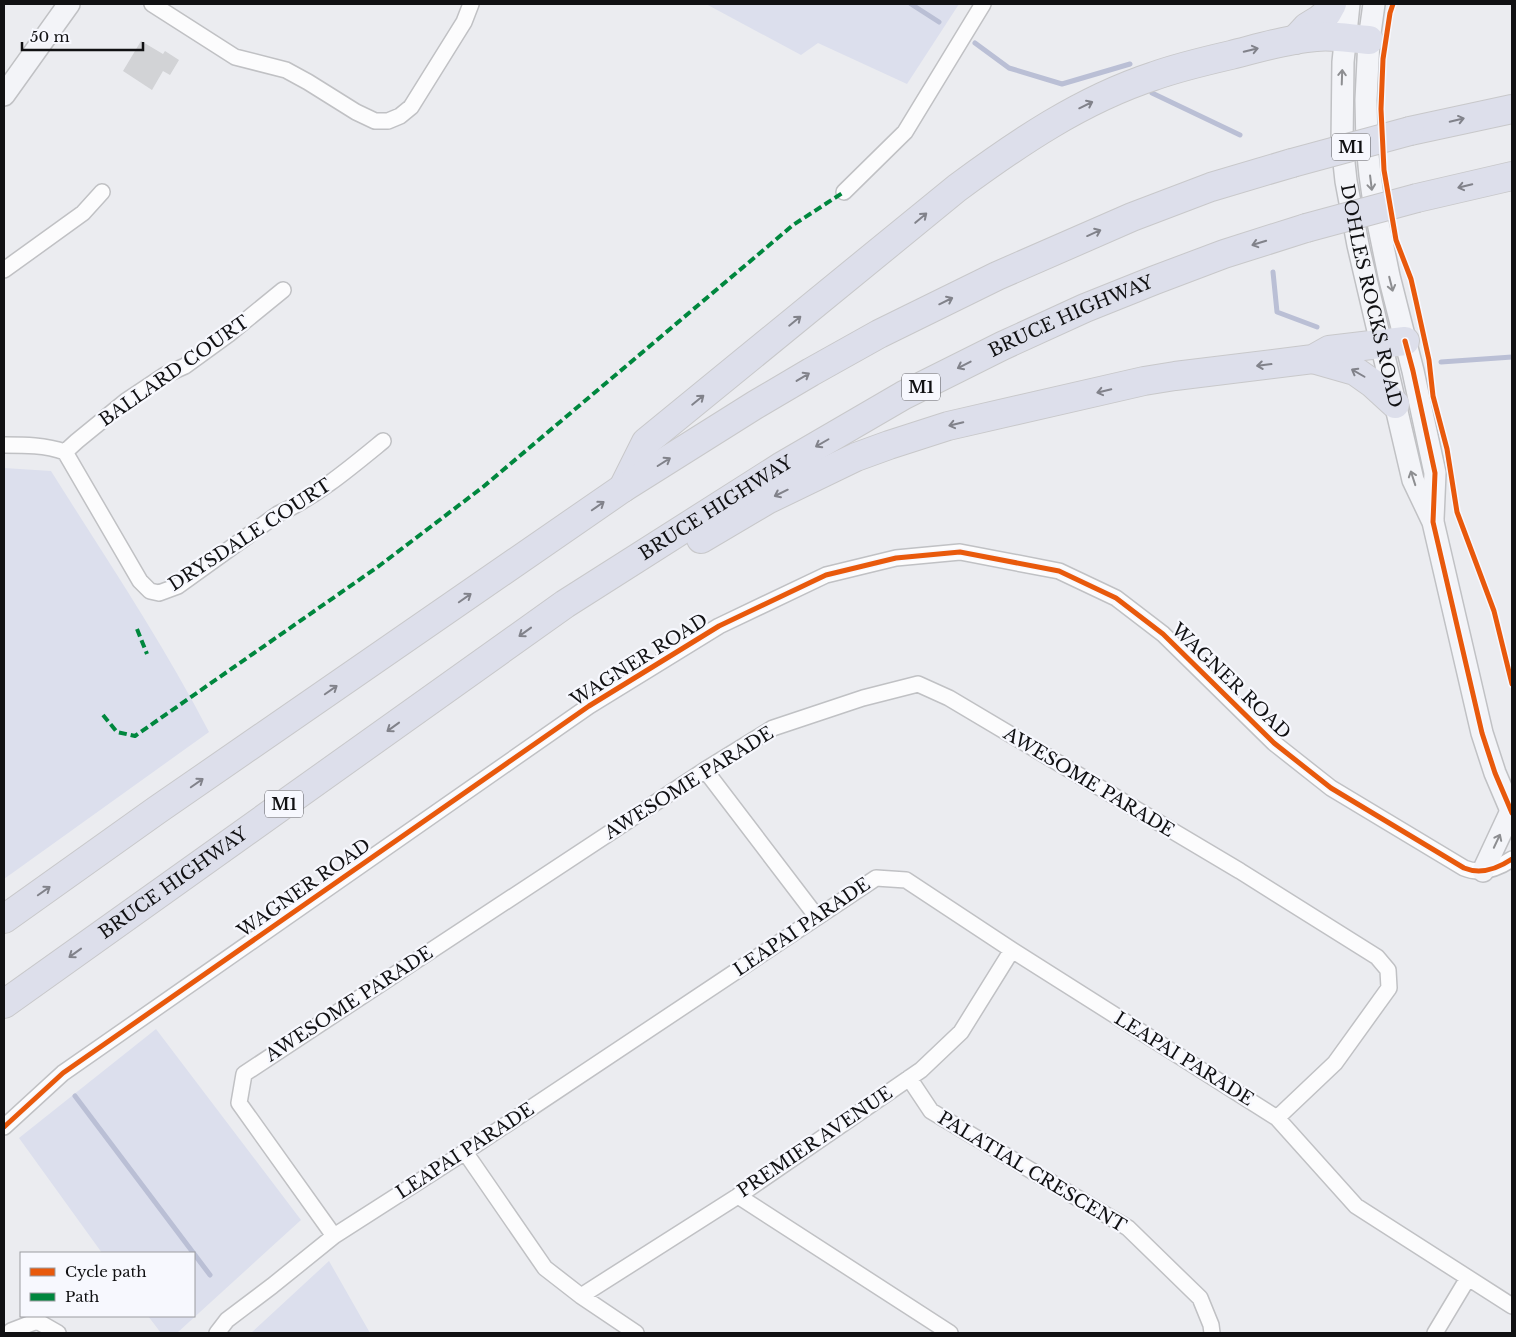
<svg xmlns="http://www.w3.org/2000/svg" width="1516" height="1337" viewBox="0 0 1516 1337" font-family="'Libre Baskerville',serif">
  <rect width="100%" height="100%" fill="#ebecf0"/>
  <path fill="#dcdfed" d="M706 4H959L907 84 818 43 801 55Z
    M4 468 51 471C105 557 162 641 209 732L4 879Z
    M156 1029 301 1220 177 1333H161L148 1316H194V1253H102L19 1138Z
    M329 1261 370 1333H251Z"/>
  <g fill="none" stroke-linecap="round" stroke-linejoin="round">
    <path stroke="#babfd5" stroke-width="5" d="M911 4 939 22
      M975 43 1009 68 1062 84 1130 64
      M1152 93 1240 135
      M1273 272 1277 312 1317 327
      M1441 362 1512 357
      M75 1096 210 1275"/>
  </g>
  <path fill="#d2d3d6" d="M141 41 163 54 165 51 179 60 170 75 163 71 152 90 123 71Z"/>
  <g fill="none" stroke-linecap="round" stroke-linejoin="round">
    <g stroke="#c0c1c4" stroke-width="18">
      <path id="street" d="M152 4 235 57 286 70 308 82 356 112 375 121H388L400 116 411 107 464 22 471 4
        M844 192 905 132 983 4
        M4 270 83 213 102 192
        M4 445C25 445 45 445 65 452L140 581 150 591 159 593 178 586 278 514C317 496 350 468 383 441
        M65 452 77 441 126 401 165 375 185 366 229 334 283 290
        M705 770 817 917
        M909 1078 931 1111 1128 1228 1200 1298 1211 1325 1212 1333
        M4 1127 63 1073 589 706 719 626 826 575 896 558 960 552 1059 571 1116 598 1163 634 1274 743 1331 788 1464 868C1481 875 1497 869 1512 859
        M465 1152 545 1268 581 1296 636 1333
        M738 1196 950 1333
        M334 1236 239 1103 244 1074 705 770 773 728 863 698 918 684 949 698 1240 871 1377 957 1388 970 1389 988 1335 1063 1277 1118
        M581 1296 738 1196 921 1070 961 1032 1012 950
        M10 1333 11 1331 37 1321 58 1333
        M217 1333 227 1320 272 1286 334 1236 465 1152 876 878 906 880 1012 950 1277 1118 1356 1206 1512 1306
        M1435 1333 1468 1278"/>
    </g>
    <g stroke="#c0c1c4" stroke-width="24">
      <g id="secondary">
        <path id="s1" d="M1349 4 1343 62 1342 144 1346 181 1358 245 1413 480 1433 522 1482 733 1495 773 1512 813"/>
        <path d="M1374 4 1369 40 1366 100 1367 145 1370 175 1374 203 1389 276 1413 371 1435 473 1433 519"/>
        <path d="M4 95 69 4"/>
        <path d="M1483 871 1511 811"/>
      </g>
    </g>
    <g stroke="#c8c8ca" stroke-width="30">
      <g id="highway">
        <path d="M1295 40 1307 27 1320 19 1327 13 1332 4"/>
        <path d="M1410 131 1512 109"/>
        <path d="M1417 198 1512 176"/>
        <path d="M1313 359 1355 371 1372 383 1395 404"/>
        <path d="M623 488 646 442 957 188C1018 143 1081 100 1154 76 1179 67 1205 61 1231 55 1259 48 1288 39 1316 37 1334 35 1352 39 1369 40"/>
        <path d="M701 539 767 500 856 457 889 445 948 426 1144 381 1175 376 1313 359 1329 350 1405 341"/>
        <path d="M4 919 157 810 623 488 755 405 811 372 879 334 997 276 1132 217 1211 187 1292 163"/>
        <path id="s2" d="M4 1004 565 604 782 466 904 395 1002 346 1085 308 1155 280 1224 254 1306 228"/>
      </g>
    </g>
    <use href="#street" stroke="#fcfcfd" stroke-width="15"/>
    <use href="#secondary" stroke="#f3f4f8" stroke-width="21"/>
    <use href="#highway" stroke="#dddfeb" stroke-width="28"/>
    <g stroke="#c8c8ca" stroke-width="30" stroke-linecap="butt">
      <path id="highway-bridge" d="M1292 163 1410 131
        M1306 228 1417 198"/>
    </g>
    <use href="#highway-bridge" stroke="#dddfeb" stroke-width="28"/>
    <path stroke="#00873e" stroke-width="4" stroke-dasharray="8 4" stroke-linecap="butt" d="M137 629 147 654
      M103 715 117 732 135 736 379 566 483 487 793 225 844 192"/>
    <g stroke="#f7f8fe" stroke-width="8">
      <path id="cycleway" d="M1393 4 1390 13 1383 59 1381 109 1384 170 1396 240 1411 279 1416 301 1429 360 1433 396 1447 449 1457 512 1494 611 1512 684
        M1405 341 1413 371 1435 473 1433 522 1482 733 1495 773 1512 813
        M4 1127 63 1073 589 706 719 626 826 575 896 558 960 552 1059 571 1116 598 1163 634 1274 743 1331 788 1464 868C1481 875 1497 869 1512 859"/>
    </g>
    <use href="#cycleway" stroke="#e8590c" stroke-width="5"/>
  </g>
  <defs><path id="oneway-shaft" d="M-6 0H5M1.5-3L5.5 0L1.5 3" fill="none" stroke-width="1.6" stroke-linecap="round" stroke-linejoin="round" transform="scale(1.25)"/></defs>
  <g stroke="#81828a">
    <use href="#oneway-shaft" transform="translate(1251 50) rotate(-14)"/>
    <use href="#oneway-shaft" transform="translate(1086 105) rotate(-26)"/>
    <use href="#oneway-shaft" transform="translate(1457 120) rotate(-13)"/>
    <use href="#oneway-shaft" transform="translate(1465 186) rotate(166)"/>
    <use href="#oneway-shaft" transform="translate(921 218) rotate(-40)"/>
    <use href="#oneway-shaft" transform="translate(1094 233) rotate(-24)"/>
    <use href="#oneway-shaft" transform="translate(1259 243) rotate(163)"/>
    <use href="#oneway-shaft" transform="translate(946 301) rotate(-26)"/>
    <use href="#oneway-shaft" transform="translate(795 321) rotate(-39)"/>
    <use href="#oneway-shaft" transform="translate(964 365) rotate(153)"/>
    <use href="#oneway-shaft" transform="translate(1264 365) rotate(173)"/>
    <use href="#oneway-shaft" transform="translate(1358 373) rotate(-150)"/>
    <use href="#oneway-shaft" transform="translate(803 377) rotate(-31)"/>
    <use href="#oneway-shaft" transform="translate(1104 391) rotate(166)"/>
    <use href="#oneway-shaft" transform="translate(698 400) rotate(-39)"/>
    <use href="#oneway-shaft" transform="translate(956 424) rotate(166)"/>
    <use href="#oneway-shaft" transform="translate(822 443) rotate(150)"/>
    <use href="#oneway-shaft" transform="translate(664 462) rotate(-32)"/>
    <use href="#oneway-shaft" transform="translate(781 493) rotate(154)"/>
    <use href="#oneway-shaft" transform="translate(598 506) rotate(-35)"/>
    <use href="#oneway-shaft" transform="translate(465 598) rotate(-35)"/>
    <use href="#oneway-shaft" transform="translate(525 632) rotate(144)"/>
    <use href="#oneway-shaft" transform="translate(331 690) rotate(-35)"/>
    <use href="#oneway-shaft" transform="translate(393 727) rotate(144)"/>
    <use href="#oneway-shaft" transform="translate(197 783) rotate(-35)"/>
    <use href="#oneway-shaft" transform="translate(44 891) rotate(-35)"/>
    <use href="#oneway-shaft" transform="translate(75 953) rotate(144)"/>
  </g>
  <g stroke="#8d8e91">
    <use href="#oneway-shaft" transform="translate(1342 77) rotate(-88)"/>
    <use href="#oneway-shaft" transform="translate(1371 183) rotate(83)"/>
    <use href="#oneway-shaft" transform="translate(1391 284) rotate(76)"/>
    <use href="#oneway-shaft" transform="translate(1413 478) rotate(-108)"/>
    <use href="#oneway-shaft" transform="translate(1497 841) rotate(-65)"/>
  </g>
  <g text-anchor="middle" stroke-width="4.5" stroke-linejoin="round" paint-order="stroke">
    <g fill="#f7f8fe" stroke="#56565a" stroke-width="1">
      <rect x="1332" y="133.5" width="38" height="27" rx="4"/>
      <rect x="902" y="373.5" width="38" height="27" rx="4"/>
      <rect x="265" y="790.5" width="38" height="27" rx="4"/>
    </g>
    <g font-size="16" font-weight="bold" fill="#111113">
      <text x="1351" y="153">M1</text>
      <text x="921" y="393">M1</text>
      <text x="284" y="810">M1</text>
    </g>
    <g font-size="18" fill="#111113" stroke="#f7f8fe">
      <text dy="6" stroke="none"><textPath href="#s1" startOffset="295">DOHLES ROCKS ROAD</textPath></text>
      <text dy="6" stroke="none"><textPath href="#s2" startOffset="1272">BRUCE HIGHWAY</textPath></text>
      <text transform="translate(174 371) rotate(-35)" y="6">BALLARD COURT</text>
      <text dy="6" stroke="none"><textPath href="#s2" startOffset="868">BRUCE HIGHWAY</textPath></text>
      <text transform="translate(250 535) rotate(-33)" y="6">DRYSDALE COURT</text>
      <text transform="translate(639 660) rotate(-32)" y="6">WAGNER ROAD</text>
      <text transform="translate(1231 681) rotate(44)" y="6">WAGNER ROAD</text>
      <text transform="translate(1089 782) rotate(31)" y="6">AWESOME PARADE</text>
      <text transform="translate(689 783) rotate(-32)" y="6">AWESOME PARADE</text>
      <text dy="6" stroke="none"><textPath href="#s2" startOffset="208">BRUCE HIGHWAY</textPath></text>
      <text transform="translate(304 888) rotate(-35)" y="6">WAGNER ROAD</text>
      <text transform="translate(802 927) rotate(-34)" y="6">LEAPAI PARADE</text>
      <text transform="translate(349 1004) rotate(-33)" y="6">AWESOME PARADE</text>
      <text transform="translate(1184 1059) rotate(32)" y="6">LEAPAI PARADE</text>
      <text transform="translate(815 1142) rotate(-34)" y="6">PREMIER AVENUE</text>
      <text transform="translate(465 1151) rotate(-33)" y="6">LEAPAI PARADE</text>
      <text transform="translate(1032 1172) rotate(31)" y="6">PALATIAL CRESCENT</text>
    </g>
  </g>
  <rect width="1516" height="1337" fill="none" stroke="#111113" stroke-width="10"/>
  <rect x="20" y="1252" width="175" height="65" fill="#f7f8fe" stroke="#9b9ca0"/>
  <rect x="30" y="1268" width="25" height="8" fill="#e8590c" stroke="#9b9ca0"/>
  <text x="65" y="1277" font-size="15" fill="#111113">Cycle path</text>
  <rect x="30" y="1293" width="25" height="8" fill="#00873e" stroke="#9b9ca0"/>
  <text x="65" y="1302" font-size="15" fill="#111113">Path</text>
  <path d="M22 42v8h121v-8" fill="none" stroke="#111113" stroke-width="2.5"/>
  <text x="30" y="42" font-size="15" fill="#111113" stroke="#f7f8fe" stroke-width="4" paint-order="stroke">50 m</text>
</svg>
